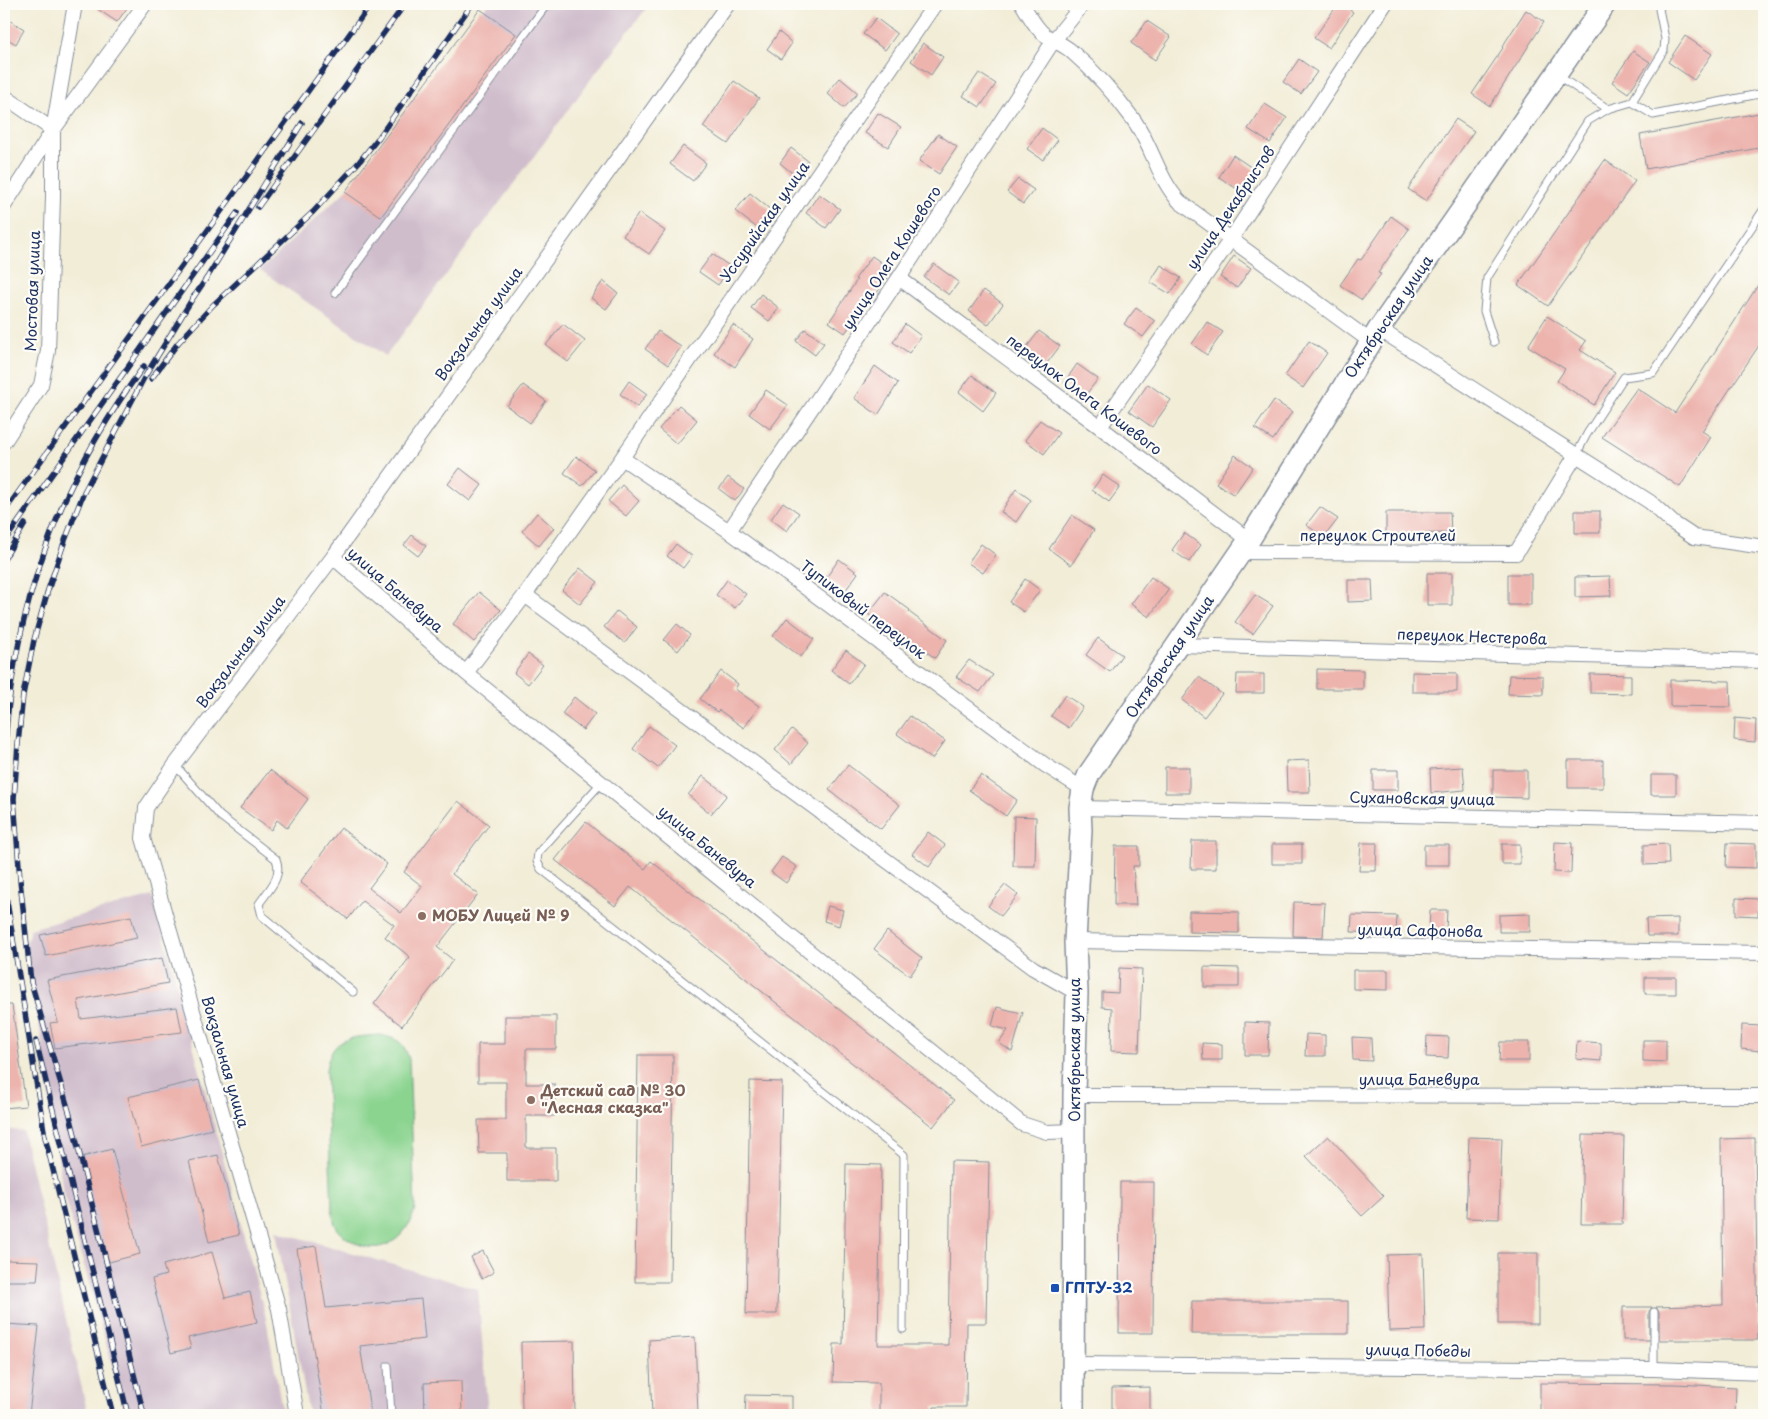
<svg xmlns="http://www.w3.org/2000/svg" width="1768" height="1419" viewBox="0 0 1768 1419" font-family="'Playpen Sans',sans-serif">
  <rect width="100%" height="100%" fill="#fdfcf7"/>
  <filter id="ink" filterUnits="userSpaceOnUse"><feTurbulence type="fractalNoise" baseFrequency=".02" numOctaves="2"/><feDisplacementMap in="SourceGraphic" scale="10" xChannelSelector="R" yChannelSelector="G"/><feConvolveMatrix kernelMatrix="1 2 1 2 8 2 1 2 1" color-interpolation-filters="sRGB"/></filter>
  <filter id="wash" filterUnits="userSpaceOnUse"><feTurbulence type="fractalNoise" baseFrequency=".0096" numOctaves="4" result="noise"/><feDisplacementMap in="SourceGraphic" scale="20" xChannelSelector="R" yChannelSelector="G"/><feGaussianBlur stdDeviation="1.12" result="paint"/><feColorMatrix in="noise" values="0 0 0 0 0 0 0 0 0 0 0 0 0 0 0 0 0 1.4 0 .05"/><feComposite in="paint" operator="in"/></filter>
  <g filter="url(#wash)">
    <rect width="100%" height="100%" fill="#f2edd7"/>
    <path fill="#d0bdcc" d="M488 4H650L600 67 386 356 260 270 354 183Z
      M153 896 266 1318 283 1415H126L62 1186 41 1036 26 946 30 929Z
      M4 1129 23 1131 88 1415H4Z
      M276 1231 478 1289 488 1415H309Z"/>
    <path fill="#8bd490" stroke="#538277" d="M380 1035C398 1039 403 1041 409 1059L415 1208C409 1234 386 1256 358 1244 349 1240 339 1234 335 1224 333 1220 333 1214 332 1209L326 1070C331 1037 351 1037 380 1035Z"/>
    <g id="blocks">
      <path fill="#edb3ad" d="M90 4H130L117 22Z
        M1338 4H1341L1353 12 1329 48 1314 38Z
        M480 9 516 34 381 217 345 192Z
        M1526 10 1544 22 1490 106 1472 94 1503 48 1502 47Z
        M4 17 24 29 16 44 4 37Z
        M876 18 897 34 885 50 863 34Z
        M1147 21 1171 37 1155 60 1131 43Z
        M779 32 792 43 781 59 767 49Z
        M1685 36 1712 54 1694 80 1668 62Z
        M923 43 943 57 931 75 911 61Z
        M1633 51 1650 62 1628 93 1612 82Z
        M1299 59 1317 72 1301 94 1283 82Z
        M979 73 996 84 980 107 963 96Z
        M840 78 858 93 844 108 827 93Z
        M734 81 759 98 728 144 703 127Z
        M1265 104 1287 118 1270 143 1248 129Z
        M1764 112V147L1646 169 1640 135Z
        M878 113 901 127 888 147 865 133Z
        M1456 119 1474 131 1426 201 1408 189Z
        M1042 128 1058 140 1043 160 1027 149Z
        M938 134 957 147 939 174 919 161Z
        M683 146 706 163 693 181 670 164Z
        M791 148 808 161 796 176 780 163Z
        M1233 155 1255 170 1240 191 1219 177Z
        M1605 160 1635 181 1548 306 1518 285Z
        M1018 179 1034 190 1023 204 1007 192Z
        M750 193 771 210 757 228 735 211Z
        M819 194 840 209 826 228 806 213Z
        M639 213 665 231 649 254 623 236Z
        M1391 216 1409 229 1378 273 1381 274 1362 300 1340 285 1358 259 1361 260Z
        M712 254 731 267 718 285 699 272Z
        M872 256 893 271 876 294 874 292 845 333 829 322 857 280 855 279Z
        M1234 256 1251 268 1237 288 1220 277Z
        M934 264 959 282 949 295 924 277Z
        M1161 265 1181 278 1170 294 1150 282Z
        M1764 276V338L1702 431 1711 437 1680 487 1602 437 1637 388 1675 413Z
        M603 281 618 293 606 309 591 298Z
        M984 290 1003 304 988 325 969 311Z
        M761 294 779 308 769 321 751 308Z
        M1136 308 1155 321 1143 337 1124 324Z
        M1547 316 1586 341 1580 350 1615 372 1594 405 1557 381 1565 369 1528 346Z
        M1207 322 1223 332 1207 355 1192 344Z
        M563 324 585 341 568 362 546 345Z
        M905 324 921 336 909 353 893 342Z
        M733 325 753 339 735 367 714 353Z
        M805 329 824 343 815 355 796 341Z
        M658 331 681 347 668 365 645 349Z
        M1039 331 1060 346 1044 367 1023 352Z
        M1309 341 1327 353 1303 388 1285 376Z
        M1077 364 1098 379 1084 397 1064 383Z
        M875 366 898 383 878 415 854 398Z
        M972 375 996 393 983 411 959 392Z
        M629 381 647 394 637 407 620 394Z
        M1148 384 1171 400 1152 427 1129 411Z
        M523 385 546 401 530 423 507 406Z
        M766 390 788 405 770 429 749 414Z
        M1274 400 1292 412 1273 440 1255 428Z
        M679 405 697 420 677 444 659 429Z
        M1040 420 1059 433 1044 454 1025 440Z
        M1235 455 1253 467 1234 495 1216 483Z
        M576 456 595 470 582 486 564 473Z
        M460 468 482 485 470 501 448 484Z
        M1103 475 1120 487 1109 502 1092 490Z
        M728 477 744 489 735 501 719 489Z
        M622 485 639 501 626 516 608 501Z
        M1016 489 1031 500 1016 522 1001 512Z
        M783 502 799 513 787 531 771 519Z
        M1320 507 1338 519 1324 537 1306 525Z
        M1575 511H1600V533H1575Z
        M1386 512H1450L1451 533 1386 534Z
        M537 513 554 528 539 546 522 531Z
        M1072 515 1094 530 1071 565 1049 549Z
        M1184 533 1201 545 1189 562 1172 550Z
        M412 535 426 546 418 556 404 545Z
        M676 544 692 556 683 568 667 556Z
        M981 544 996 555 983 573 968 563Z
        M839 559 858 573 845 591 826 578Z
        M580 568 598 582 580 604 562 590Z
        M1427 573H1452V605H1427Z
        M1508 574H1531V605H1508Z
        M1610 576 1611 596 1575 597V577Z
        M1151 577 1169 589 1149 617 1131 604Z
        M1025 579 1040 590 1024 612 1009 602Z
        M727 580 746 594 735 608 716 595Z
        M1348 580H1372L1373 601 1348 602Z
        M479 592 501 610 474 642 453 624Z
        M885 592 910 610 909 612 947 640 935 658 896 630 894 633 868 614Z
        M1255 595 1273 606 1253 634 1235 622Z
        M617 611 637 627 625 643 604 627Z
        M787 618 814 639 801 657 773 636Z
        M677 624 690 635 678 651 664 640Z
        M1098 638 1122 655 1110 672 1086 655Z
        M846 650 864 664 849 684 831 670Z
        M528 654 543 665 528 684 514 673Z
        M969 660 993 675 980 692 956 677Z
        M1317 669 1363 670V689H1317Z
        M721 671 738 684 735 689 759 706 744 728 719 710 717 712 700 699Z
        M1412 672 1457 673V692H1412Z
        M1237 674H1264V693H1236Z
        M1590 674 1631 675V694L1590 693Z
        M1509 675 1543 676V695L1508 694Z
        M1199 677 1222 694 1204 717 1182 700Z
        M1670 680 1730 681 1731 707 1670 706Z
        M1065 695 1083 707 1069 728 1051 716Z
        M574 697 595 714 583 730 562 714Z
        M910 716 945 741 932 759 897 734Z
        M1735 718 1756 720 1755 742 1734 740Z
        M649 726 675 745 658 768 633 749Z
        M792 729 808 743 791 764 775 750Z
        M1309 760 1310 792H1287L1286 761Z
        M1568 760H1603V788H1568Z
        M848 765 900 805 881 829 829 790Z
        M1165 767H1189V793H1165Z
        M1463 767 1465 790 1431 793 1430 769Z
        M270 770 308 799 287 828 277 820 271 830 240 808Z
        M1373 770H1398V790H1373Z
        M1493 770H1527V798L1493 797Z
        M981 775 1017 800 1006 816 969 790Z
        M1651 775H1676V795H1651Z
        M703 776 727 795 711 814 688 795Z
        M458 801 489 825 452 874 478 894 437 947 453 960 402 1026 374 1004 410 957 385 937 394 925 362 901 348 919 300 882 341 828 387 864 369 888 401 913 422 886 404 872Z
        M1014 816 1036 817 1035 866H1013Z
        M586 822 645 869 651 861 954 1100 933 1127 630 887 615 906 555 860Z
        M928 832 945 845 929 867 912 854Z
        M1192 841H1216V869H1191Z
        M1555 842 1572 843 1571 873 1554 872Z
        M1361 843H1377L1376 871H1359Z
        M1727 843 1756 844V868L1726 867Z
        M1272 844H1302V864H1272Z
        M1502 844H1520V864H1502Z
        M1668 844 1669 864 1644 865V845Z
        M1424 845H1449V865H1424Z
        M1115 846H1139V866H1133L1136 905H1114Z
        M782 857 797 867 786 883 771 872Z
        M1005 885 1018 895 1001 916 988 906Z
        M1736 898 1759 899 1758 916 1736 915Z
        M1294 902 1325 903 1323 937 1293 936Z
        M828 906 843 910 839 926 824 921Z
        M1430 910H1447L1446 930H1429Z
        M1189 911 1239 912V933L1189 932Z
        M1530 914V932H1499V915Z
        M1352 915 1397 916 1396 933 1351 932Z
        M131 916 137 938 46 956 40 935Z
        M1678 918V936H1647L1646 919Z
        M887 931 922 958 910 976 874 949Z
        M162 958 168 983 78 1000 81 1019 177 1007 182 1032 55 1048 50 1023 58 1022 47 980Z
        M1204 967 1239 968V987H1204Z
        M1119 968 1142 969 1139 1052 1111 1051 1112 1008 1102 1007V992L1118 993Z
        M1353 970H1388V990L1353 989Z
        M1645 977H1676V994H1645Z
        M4 1005H12L26 1106 4 1108Z
        M997 1007 1021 1013 1023 1012 1012 1052 999 1043 1008 1030 992 1026Z
        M505 1016H556V1049H526V1084H555V1116H526V1148H556V1181H507V1153H479L478 1120H506V1082H478V1044H505Z
        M1245 1022 1269 1023 1268 1055H1245Z
        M1742 1025 1761 1026 1760 1051 1741 1049Z
        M1306 1034 1325 1035V1056H1305Z
        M1427 1036 1449 1037 1448 1058 1426 1057Z
        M1352 1037 1371 1038 1372 1061 1353 1060Z
        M1643 1040H1666V1062L1643 1061Z
        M1577 1041 1601 1043V1061L1576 1059Z
        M1500 1042H1529V1061H1499Z
        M1202 1043 1222 1044V1060H1203Z
        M638 1055H673L670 1282H635Z
        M199 1080 212 1129 141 1147 128 1097Z
        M750 1081 782 1082 777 1314H746Z
        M1583 1135 1624 1136 1622 1224H1581Z
        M1328 1136 1384 1196 1362 1216 1306 1156Z
        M1469 1137 1502 1138 1499 1219 1466 1218Z
        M1755 1138 1758 1340H1659V1312L1656 1307 1723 1305 1721 1139Z
        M112 1149 140 1254 109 1262 82 1157Z
        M218 1155 239 1235 209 1242 189 1161Z
        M951 1161 989 1162 986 1323H967L966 1407H934V1415H879V1383L833 1382 834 1344H843L846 1164 881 1165 878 1345H948Z
        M1120 1182H1154L1153 1333H1119Z
        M316 1246 326 1308 421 1299 425 1339 360 1346 371 1415H324L297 1249Z
        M483 1251 494 1272 482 1279 471 1257Z
        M212 1252 225 1298 250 1292 257 1322 188 1338 191 1348 171 1353 152 1279 166 1275 163 1265Z
        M1498 1253H1538V1324H1498Z
        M1423 1254 1425 1330 1389 1331 1387 1255Z
        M4 1260 39 1261 37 1281H4Z
        M1192 1301H1348V1334H1191Z
        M1623 1307H1652L1649 1312V1340H1623Z
        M4 1324 39 1326 29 1415H4Z
        M695 1337 698 1414 652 1415 649 1340Z
        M574 1341 575 1415H522L521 1342Z
        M461 1381 462 1415H425L424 1383Z
        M1540 1383 1675 1384 1736 1387 1735 1415H1540Z
        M1150 1387V1415H1112V1388Z
        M746 1395 792 1396V1415H745Z"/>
    </g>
  </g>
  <g filter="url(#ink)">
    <use href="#blocks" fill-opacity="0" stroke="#868e9a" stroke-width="1"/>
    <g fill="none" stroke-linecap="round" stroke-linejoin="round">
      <g stroke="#868e9a" stroke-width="9">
        <path id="lane" d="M1557 75 1608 109
          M1632 102 1653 115 1764 93
          M335 293 547 4
          M1494 342 1484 311 1487 278 1588 121 1608 109 1632 102 1664 50 1665 39 1659 9 1662 4
          M1576 455 1587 434 1624 377 1653 373 1764 209
          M175 765 220 816 276 859C283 877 269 889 259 904L262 916 353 992
          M602 782 538 853 537 861 541 869 904 1155 903 1329
          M388 1366 391 1415
          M1654 1369V1312"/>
      </g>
      <g stroke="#868e9a" stroke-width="16">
        <path id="street" d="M935 4 622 458 525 595 1033 968 1077 993
          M1022 4C1029 14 1035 28 1045 35 1053 41 1063 44 1071 51 1094 71 1115 94 1133 119 1152 145 1158 179 1180 202L1370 341
          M4 96 53 130
          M4 206 53 130 145 4
          M899 278 1100 427 1249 540
          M1379 329 1650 502 1673 523 1694 537 1764 547
          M1100 427 1231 239 1385 4
          M4 442 41 385 48 351 53 197V130L75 4
          M622 458 729 531 1045 765 1083 789
          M729 531 899 278 1054 40 1083 4
          M1241 552 1516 553 1576 455
          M333 557 466 673 1022 1124 1047 1132 1075 1131
          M1178 645 1764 661
          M466 673 525 595
          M1080 808 1764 823
          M1075 941 1764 953
          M1074 1095 1764 1096
          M1072 1364 1654 1369 1764 1373
          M297 1415 279 1309 143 838 146 808 175 765 333 557 728 4"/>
      </g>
      <g stroke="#868e9a" stroke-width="24">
        <path id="primary" d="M1073 1415 1074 1095 1077 993 1075 941 1081 830 1080 808 1083 789 1089 774 1249 540 1379 329 1605 4"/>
      </g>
      <use href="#lane" stroke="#fff" stroke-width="7"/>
      <use href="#street" stroke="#fff" stroke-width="14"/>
      <use href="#primary" stroke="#fff" stroke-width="21"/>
      <g stroke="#1b2f5e" stroke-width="5.5">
        <path id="rail" d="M258 207 405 4
          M191 301 208 276 302 123
          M151 379 178 343 213 305 313 212 359 162 379 137 472 4
          M4 512 371 4
          M4 542 237 213
          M4 559 25 524
          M4 769C7 655 39 537 96 439 111 413 127 389 144 366
          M4 871V883L45 1137 113 1415
          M36 1041 128 1415
          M144 1415 70 1115 31 982 20 880 14 799 18 744 23 695 34 640 48 590 64 543 84 492 144 378 194 296"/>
      </g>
      <use href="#rail" stroke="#fdfcf7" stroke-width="4" stroke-dasharray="11" stroke-linecap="butt"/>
    </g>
  </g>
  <g fill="#8d6e63" stroke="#fdfcf7" stroke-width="2">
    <circle cx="422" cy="916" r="5"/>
    <circle cx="531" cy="1100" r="5"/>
  </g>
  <rect fill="#1a4fb4" stroke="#fdfcf7" stroke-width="2" x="1050" y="1283" width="10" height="10" rx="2.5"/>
  <g text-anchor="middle" stroke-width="4.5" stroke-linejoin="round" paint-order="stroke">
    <g font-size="15" fill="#1b2f5e" stroke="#fdfcf7">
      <text transform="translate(1231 208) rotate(-56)" y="5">улица Декабристов</text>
      <text transform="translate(765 222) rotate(-55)" y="5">Уссурийская улица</text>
      <text transform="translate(892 258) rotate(-57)" y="5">улица Олега Кошевого</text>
      <text transform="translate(33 291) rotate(-88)" y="5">Мостовая улица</text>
      <text transform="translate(1389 317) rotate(-56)" y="5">Октябрьская улица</text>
      <text transform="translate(479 324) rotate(-54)" y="5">Вокзальная улица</text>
      <text transform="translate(1084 395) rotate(37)" y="5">переулок Олега Кошевого</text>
      <text x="1378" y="541">переулок Строителей</text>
      <text transform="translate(395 590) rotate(41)" y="5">улица Баневура</text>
      <text transform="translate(863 610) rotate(37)" y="5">Тупиковый переулок</text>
      <text transform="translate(1472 637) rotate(2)" y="5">переулок Нестерова</text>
      <text transform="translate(241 652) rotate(-53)" y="5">Вокзальная улица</text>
      <text transform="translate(1170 657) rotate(-56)" y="5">Октябрьская улица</text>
      <text transform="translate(1422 799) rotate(1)" y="5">Сухановская улица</text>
      <text transform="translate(707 847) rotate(39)" y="5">улица Баневура</text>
      <text transform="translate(1420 931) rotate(1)" y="5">улица Сафонова</text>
      <text transform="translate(1075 1050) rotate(-90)" y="5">Октябрьская улица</text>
      <text transform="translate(225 1062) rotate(74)" y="5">Вокзальная улица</text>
      <text x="1419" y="1085">улица Баневура</text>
      <text transform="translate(1418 1351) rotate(1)" y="5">улица Победы</text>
    </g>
    <g font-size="15" font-weight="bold" fill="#785e54" stroke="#fdfcf7" text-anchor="start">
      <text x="432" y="921">МОБУ Лицей № 9</text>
      <text x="541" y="1096">Детский сад № 30<tspan x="541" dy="17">"Лесная сказка"</tspan></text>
    </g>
    <g font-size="15" font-weight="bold" fill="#164399" stroke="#fdfcf7" text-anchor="start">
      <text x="1065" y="1293">ГПТУ-32</text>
    </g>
  </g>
  <rect width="1768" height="1419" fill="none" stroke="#fdfcf7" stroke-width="20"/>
</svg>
